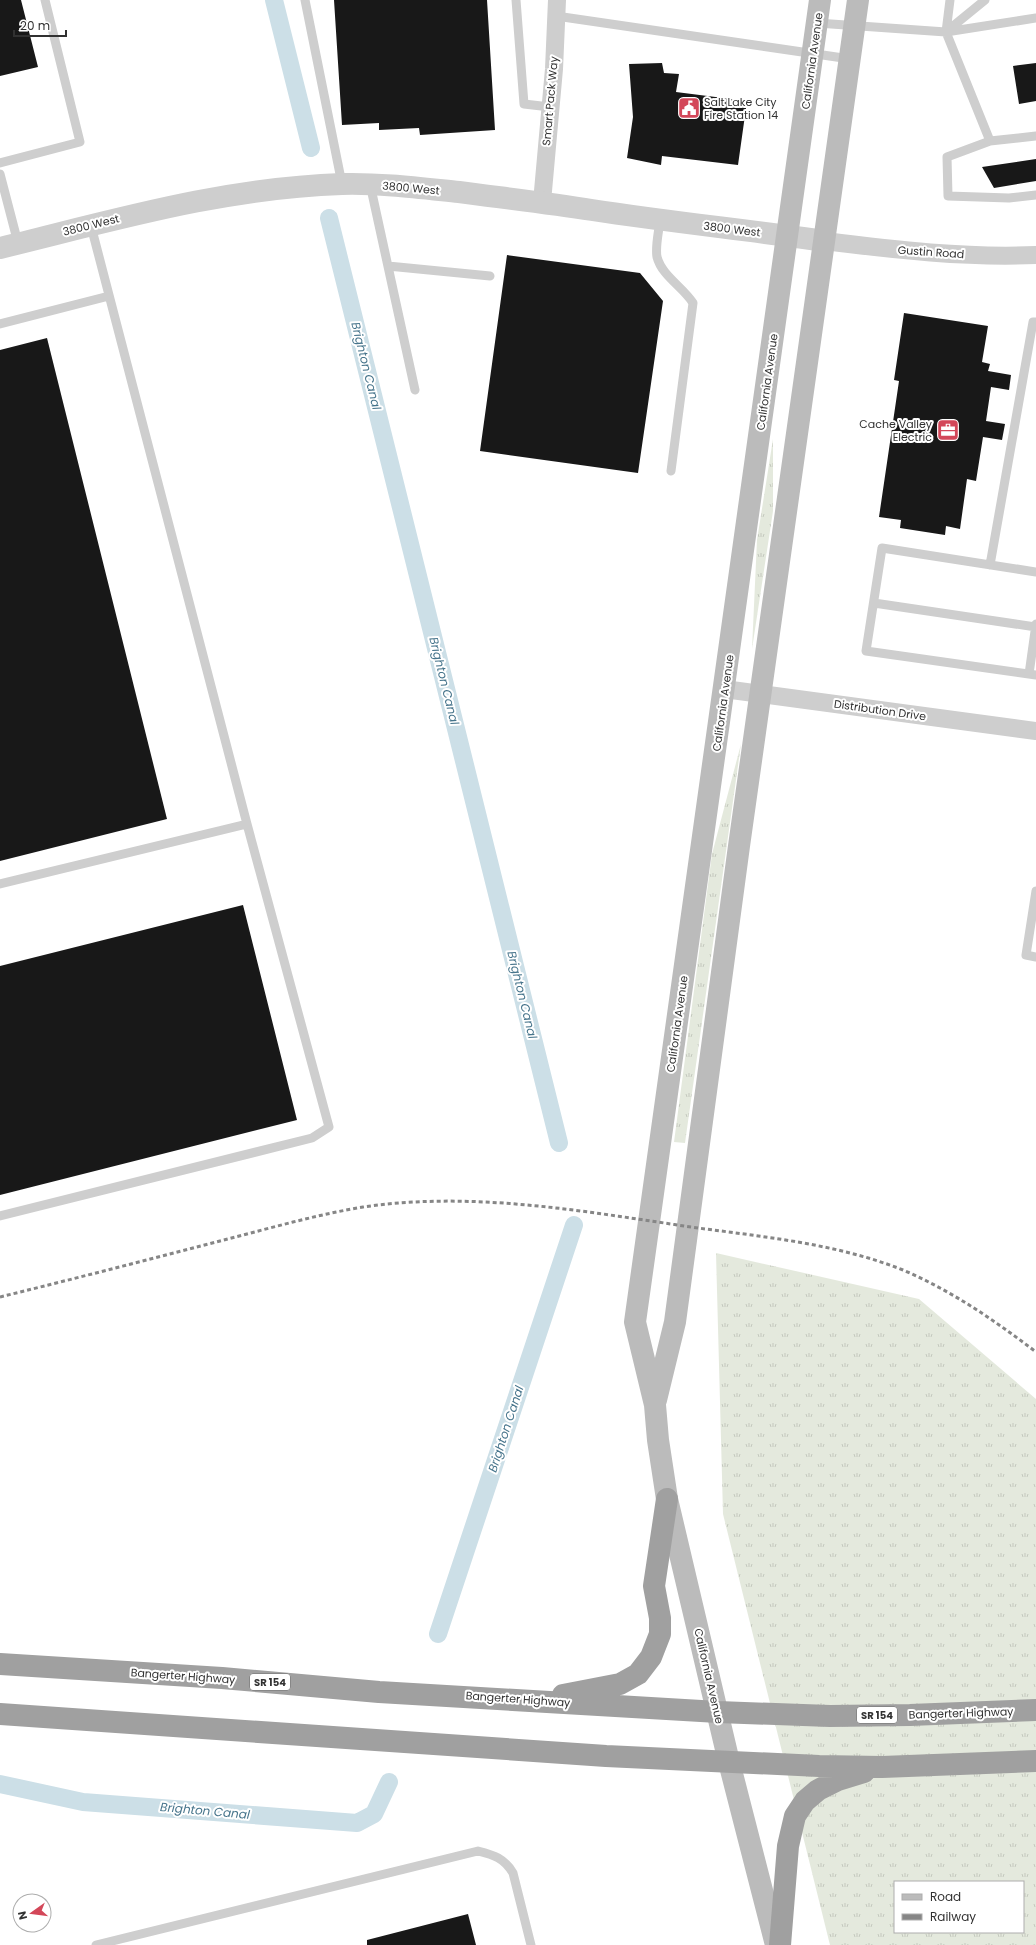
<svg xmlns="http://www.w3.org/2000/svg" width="1036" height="1945" viewBox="0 0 1036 1945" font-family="Poppins,sans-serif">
  <defs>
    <pattern id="grass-tufts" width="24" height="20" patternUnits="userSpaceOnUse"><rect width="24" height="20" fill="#e4e9dd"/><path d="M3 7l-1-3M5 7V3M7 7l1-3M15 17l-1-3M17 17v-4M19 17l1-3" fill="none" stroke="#c4c8be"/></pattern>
  </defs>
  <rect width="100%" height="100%" fill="#fff"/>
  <path fill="url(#grass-tufts)" fill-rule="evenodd" d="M773 439V511L752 649 757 540Z
    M741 744 685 1143 674 1142 712 854Z
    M716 1253 919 1299 1036 1399V1945H830L723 1514ZM895 1882H1023V1932H895Z"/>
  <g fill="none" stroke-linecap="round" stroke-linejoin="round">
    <path stroke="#ccdfe7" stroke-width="18" d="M274 0 311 148
      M329 218 559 1143
      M438 1634 574 1225
      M0 1784 83 1802 357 1823 374 1814 389 1782"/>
  </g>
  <path fill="#181818" d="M0 0H21L38 67 0 76Z
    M334 0H487L495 130 420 135 419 128 379 130V123L342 125Z
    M662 63 664 73 679 74 676 92 747 101 738 165 662 156 661 165 627 158 633 117 629 64Z
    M1036 63V101L1019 104 1013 66Z
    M1036 159V181L994 188 982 167Z
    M507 255 640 273 663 301 638 473 480 451Z
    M904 313 988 326 982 362 990 364 988 371 1011 375 1009 390 991 387 986 421 1005 424 1002 440 983 437 976 481 967 479 960 529 946 526 945 535 900 528 901 520 879 517 899 381 894 380Z
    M47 338 167 819 0 861V350Z
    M243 905 297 1120 0 1195V966Z
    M468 1914 476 1945H367V1940Z"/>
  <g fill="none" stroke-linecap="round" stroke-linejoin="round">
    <path stroke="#cecece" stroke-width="9" d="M305 0 342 184
      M516 0 524 104 550 107
      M556 16 850 59
      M817 23 946 32 990 141 947 157 948 196 1009 198 1036 195
      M947 31 985 0
      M946 32 1036 18
      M946 32 950 0
      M990 141 1036 136
      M0 163 80 142 45 0
      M0 174 18 243
      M370 184 415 390
      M660 220C659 231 655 246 657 257 662 276 683 287 693 303L671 471
      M388 266 490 276
      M0 324 109 296
      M990 565 1033 322H1036
      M1036 572 882 548 866 651 1036 675
      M874 603 1036 627
      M1029 674 1036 624
      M0 884 247 824
      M1036 891 1026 955 1036 957
      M0 1216 312 1138 329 1127 247 824 91 226
      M96 1945 478 1851C494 1855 504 1858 513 1873L531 1945"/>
    <path stroke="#cecece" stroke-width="18" d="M542 202 554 69 557 0
      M825 241C895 250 966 258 1036 255
      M724 689 1036 731"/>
    <path stroke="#cecece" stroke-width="22" d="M0 248C115 220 223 188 342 184 381 183 420 188 459 192 504 198 548 203 592 210 670 222 748 230 825 241"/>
    <path stroke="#bbb" stroke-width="22" d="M656 1400 675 1322 739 846 858 0
      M776 1945 729 1762 667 1499 658 1440 655 1405 635 1322 820 0"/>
    <path stroke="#a0a0a0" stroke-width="22" d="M0 1664 222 1678 379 1692 718 1712 830 1716 910 1715 1036 1710
      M563 1695 620 1684 638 1674 651 1657 660 1634V1618L654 1586 667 1499
      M0 1714 606 1756 819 1766 882 1767 1036 1761
      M780 1945 788 1846 795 1816 805 1801 818 1790 838 1780 864 1772"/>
    <path stroke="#868686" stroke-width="3" stroke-dasharray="4 3" stroke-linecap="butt" d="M0 1297C73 1279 147 1260 220 1241 267 1229 315 1215 363 1207 473 1191 582 1211 691 1227 763 1237 835 1243 903 1270 952 1291 994 1320 1036 1352"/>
  </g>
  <defs>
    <g id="civic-square" transform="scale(1.15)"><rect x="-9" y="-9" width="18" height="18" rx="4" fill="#d34759" stroke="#fff"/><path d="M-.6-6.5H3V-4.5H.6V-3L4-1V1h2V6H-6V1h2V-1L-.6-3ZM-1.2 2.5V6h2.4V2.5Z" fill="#fff"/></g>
    <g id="office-square" transform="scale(1.15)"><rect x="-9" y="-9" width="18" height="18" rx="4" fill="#d34759" stroke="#fff"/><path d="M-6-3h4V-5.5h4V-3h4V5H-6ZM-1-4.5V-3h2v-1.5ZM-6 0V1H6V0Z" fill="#fff"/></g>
  </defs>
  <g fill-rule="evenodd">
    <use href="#civic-square" x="689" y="108"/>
    <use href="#office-square" x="948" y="430"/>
  </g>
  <g text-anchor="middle" stroke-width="4" stroke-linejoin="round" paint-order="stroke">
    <g fill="#fff" stroke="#6f6f6f" stroke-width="1">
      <rect x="250" y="1674" width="40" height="16" rx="3"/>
      <rect x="857" y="1707" width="40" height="16" rx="3"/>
    </g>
    <g font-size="10" font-weight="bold" fill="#313131">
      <text x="270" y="1686">SR 154</text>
      <text x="877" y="1719">SR 154</text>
    </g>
    <g font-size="11" fill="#313131" stroke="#fff">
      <text transform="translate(812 61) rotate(-82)" y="4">California Avenue</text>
      <text transform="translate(550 101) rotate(-85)" y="4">Smart Pack Way</text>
      <text transform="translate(411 188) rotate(5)" y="4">3800 West</text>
      <text transform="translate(91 225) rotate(-14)" y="4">3800 West</text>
      <text transform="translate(732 229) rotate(7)" y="4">3800 West</text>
      <text transform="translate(931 252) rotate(4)" y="4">Gustin Road</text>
      <text transform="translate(767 382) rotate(-82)" y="4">California Avenue</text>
      <text transform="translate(723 703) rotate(-82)" y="4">California Avenue</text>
      <text transform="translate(880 710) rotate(8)" y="4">Distribution Drive</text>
      <text transform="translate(677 1024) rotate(-82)" y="4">California Avenue</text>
      <text transform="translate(183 1676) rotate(4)" y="4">Bangerter Highway</text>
      <text transform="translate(709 1676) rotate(77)" y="4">California Avenue</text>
      <text transform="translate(518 1699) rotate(4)" y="4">Bangerter Highway</text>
      <text transform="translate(961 1713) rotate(-2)" y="4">Bangerter Highway</text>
    </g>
    <g font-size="11" fill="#313131" stroke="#fff" text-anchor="start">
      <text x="704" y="106">Salt Lake City<tspan x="704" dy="13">Fire Station 14</tspan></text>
      <text x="932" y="428" text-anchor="end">Cache Valley<tspan x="932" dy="13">Electric</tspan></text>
    </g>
    <g font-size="12" font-style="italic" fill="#46748b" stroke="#fff">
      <text transform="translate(366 366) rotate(76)" y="4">Brighton Canal</text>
      <text transform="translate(444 681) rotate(76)" y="4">Brighton Canal</text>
      <text transform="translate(522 995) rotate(76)" y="4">Brighton Canal</text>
      <text transform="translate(506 1429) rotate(-72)" y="4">Brighton Canal</text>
      <text transform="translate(205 1811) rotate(5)" y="4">Brighton Canal</text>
    </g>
  </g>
  <rect x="894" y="1881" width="130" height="52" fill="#ffffff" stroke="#adadad"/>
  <rect x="902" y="1894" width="20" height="6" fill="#bbbbbb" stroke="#adadad"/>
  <text x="930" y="1901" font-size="12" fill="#313131">Road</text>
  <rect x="902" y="1914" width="20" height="6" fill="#868686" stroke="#adadad"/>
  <text x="930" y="1921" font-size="12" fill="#313131">Railway</text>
  <g transform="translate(32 1913) rotate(256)"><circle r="19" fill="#ffffff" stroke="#adadad"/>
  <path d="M0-3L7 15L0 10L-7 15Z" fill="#d34759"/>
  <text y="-6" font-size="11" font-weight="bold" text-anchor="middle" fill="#313131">N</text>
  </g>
  <path d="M14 30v6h52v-6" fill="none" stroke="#313131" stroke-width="2"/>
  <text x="20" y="30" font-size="12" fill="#313131" stroke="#ffffff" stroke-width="3" paint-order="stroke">20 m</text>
</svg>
